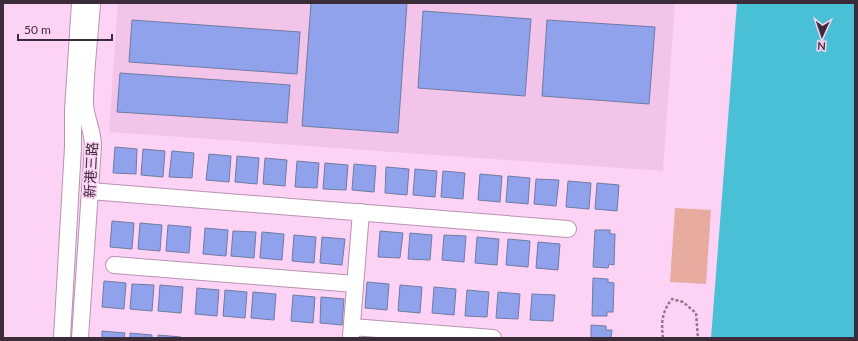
<svg xmlns="http://www.w3.org/2000/svg" width="858" height="341" viewBox="0 0 858 341" font-family="Lato,'Noto Sans SC',sans-serif">
  <rect width="100%" height="100%" fill="#fdd3f5"/>
  <path fill="#f2c4e9" d="M118 3H675L663 171 109 132Z"/>
  <path fill="#e7ac9f" d="M675 208 711 210 706 284 670 282Z"/>
  <path fill="#4ac0d7" d="M737 3H855V338H711Z"/>
  <path fill="#90a2eb" stroke="#707ba3" d="M311 3H407L398 133 302 126Z
    M423 11 531 19 525 96 418 88Z
    M132 20 300 32 297 74 129 62Z
    M547 20 655 27 649 104 542 96Z
    M120 73 290 85 287 123 117 112Z
    M115 147 137 149 136 174 113 173Z
    M143 149 165 151 163 177 141 175Z
    M172 151 194 153 192 178 169 177Z
    M209 154 231 156 229 182 206 180Z
    M237 156 259 158 257 184 235 182Z
    M265 158 287 160 285 186 263 184Z
    M297 161 319 163 317 188 295 187Z
    M325 163 348 165 346 190 323 189Z
    M354 164 376 166 374 192 352 190Z
    M386 167 409 169 407 195 385 193Z
    M415 169 437 171 435 197 413 195Z
    M443 171 465 173 463 199 441 197Z
    M480 174 502 176 500 202 478 200Z
    M508 176 530 178 528 204 506 202Z
    M536 179 559 180 556 206 534 204Z
    M568 181 591 183 589 209 566 207Z
    M597 183 619 185 617 211 595 209Z
    M112 221 134 223 132 249 110 247Z
    M140 223 162 225 160 251 138 249Z
    M168 225 191 227 189 253 166 251Z
    M205 228 228 230 226 256 203 254Z
    M595 230H610V234H615L614 265 609 264 608 268 593 267Z
    M233 231 256 232 254 258 231 256Z
    M380 231 403 233 400 258 378 257Z
    M262 232 284 234 282 260 260 258Z
    M410 233 432 235 430 260 408 259Z
    M294 235 316 237 314 263 292 261Z
    M444 235 466 236 464 262 442 260Z
    M322 237 345 239 342 265 320 263Z
    M477 237 499 239 497 265 475 263Z
    M508 239 530 241 528 267 506 265Z
    M538 242 560 244 558 270 536 268Z
    M593 278 608 279V282L614 283 613 312H607V316H592Z
    M104 281 126 283 124 309 102 307Z
    M367 282 389 284 387 310 365 308Z
    M132 284 154 285 152 311 130 309Z
    M160 285 183 287 181 313 158 311Z
    M400 285 422 287 420 313 398 311Z
    M434 287 456 289 454 315 432 313Z
    M197 288 219 290 217 316 195 314Z
    M225 290 247 292 245 318 223 316Z
    M467 290 489 292 487 317 465 316Z
    M253 292 276 294 274 320 251 318Z
    M498 292 520 294 518 319 496 318Z
    M532 294 555 295 553 321 530 320Z
    M293 295 315 297 313 323 291 321Z
    M321 297 344 299 342 325 320 323Z
    M591 325 606 326V330H612L611 338H591Z
    M102 331 125 333 124 338H102Z
    M130 333 152 335V338H130Z
    M158 335 181 337V338H158Z"/>
  <g fill="none" stroke-linecap="round" stroke-linejoin="round">
    <g stroke="#b892b1" stroke-width="18">
      <path id="minor" d="M90 191 568 229
        M114 265 355 284
        M352 327 493 338
        M351 336 361 212
        M62 338 73 147V110L80 3
        M80 338 93 146C93 131 86 119 85 104 85 71 90 36 92 3"/>
    </g>
    <path stroke="#93788e" stroke-width="2.5" stroke-dasharray="3 2" stroke-linecap="butt" d="M663 338C661 323 662 311 672 299L683 302 696 313 698 338"/>
    <use href="#minor" stroke="#fff" stroke-width="16"/>
  </g>
  <g text-anchor="middle" stroke-width="3.5" stroke-linejoin="round" paint-order="stroke">
    <g font-size="14" fill="#3c2c39" stroke="#fdd3f5">
      <text transform="translate(91 170) rotate(-87)" y="5">新港三路</text>
    </g>
  </g>
  <rect width="858" height="341" fill="none" stroke="#3c2c39" stroke-width="8"/>
  <g transform="translate(822 36) rotate(183)" stroke="#fdd3f5" stroke-width="3" paint-order="stroke">
  <path d="M0-3L7 15L0 10L-7 15Z" fill="#3c2c39"/>
  <text y="-6" font-size="11" font-weight="bold" text-anchor="middle" fill="#3c2c39">N</text>
  </g>
  <path d="M18 34v6h94v-6" fill="none" stroke="#3c2c39" stroke-width="2"/>
  <text x="24" y="34" font-size="12" fill="#3c2c39" stroke="#fdd3f5" stroke-width="3" paint-order="stroke">50 m</text>
</svg>
